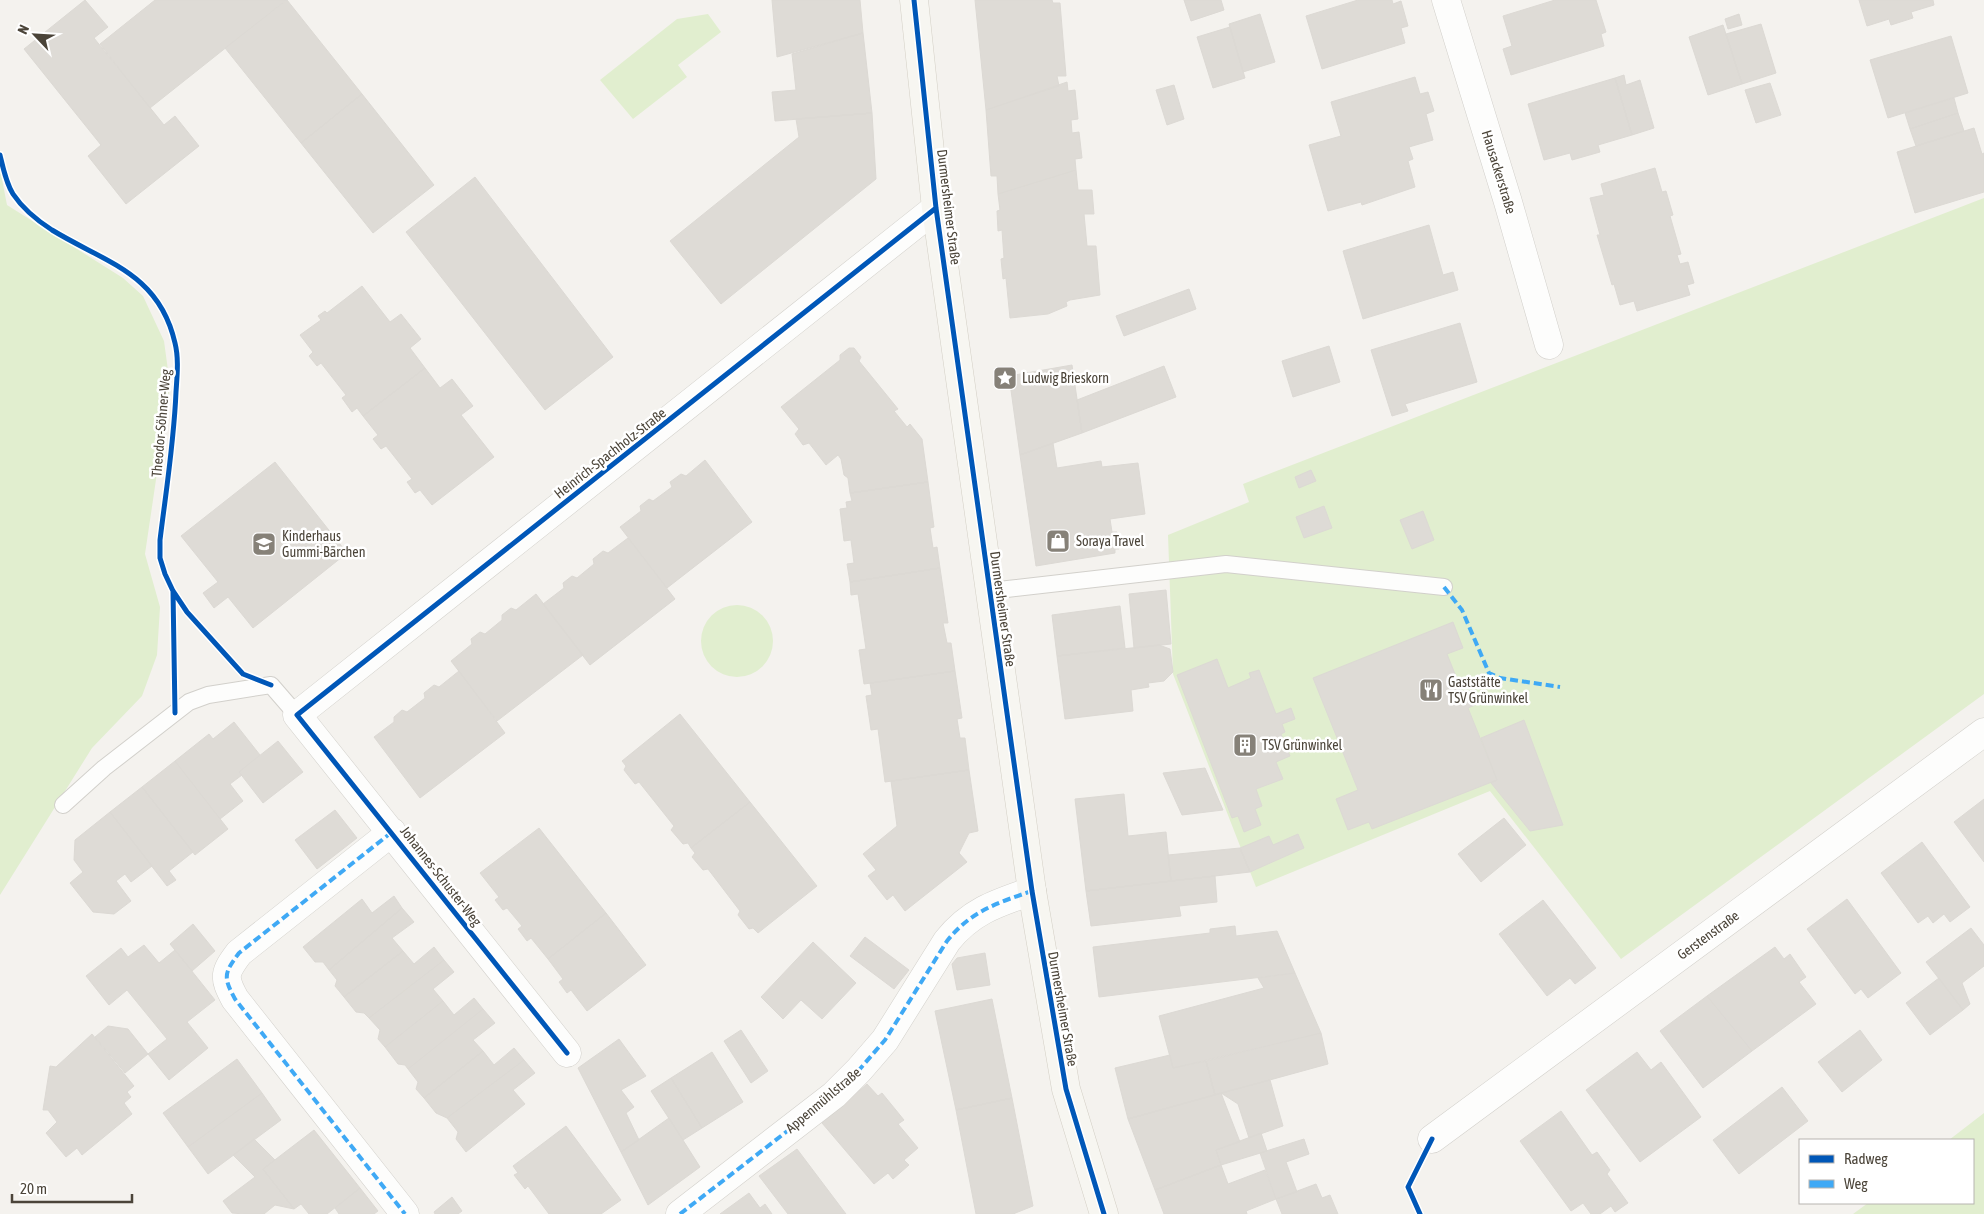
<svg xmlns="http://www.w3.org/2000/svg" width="1984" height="1214" viewBox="0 0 1984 1214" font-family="'Asap Condensed',sans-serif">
  <rect width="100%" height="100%" fill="#f4f2ee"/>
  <path fill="#e1eecf" d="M708 14 721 32 678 65 687 77 633 119 600 80 677 19Z
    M0 169 7 205 123 278 143 296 164 341 170 385 145 554 160 607 157 655 142 696 92 748 0 895Z
    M1984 198V694L1621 959 1490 791 1256 887 1173 674 1168 535 1249 502 1243 484Z
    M701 641a36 36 0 1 1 72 0a36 36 0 1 1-72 0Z
    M1984 1113V1214H1853L1868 1203H1973V1140H1949Z"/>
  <path fill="#dedbd6" stroke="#dcd9d4" d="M85 0 108 27 94 38 164 125 175 116 199 146 126 204 88 156 101 145 24 49Z
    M155 0H286L150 108 100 44Z
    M287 0 362 94 301 143 225 48Z
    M772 0H860L863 33 777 57Z
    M975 0H1052L1053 3H1060L1066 76H1057L1059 86 986 110Z
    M1184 0H1221L1224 10 1191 21Z
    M1358 0H1392L1393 4 1401 1 1408 26 1401 28 1405 43 1322 69 1306 16Z
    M1555 0H1596L1606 32 1601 34 1604 46 1511 75 1503 49 1512 46 1503 16Z
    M1859 0H1933L1934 5 1911 12 1913 18 1891 25 1889 19 1867 26Z
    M1260 14 1275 62 1243 72 1229 24Z
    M1739 14 1742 25 1728 29 1725 19Z
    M1761 24 1776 73 1742 84 1726 34Z
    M1723 25 1742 84 1708 95 1689 37Z
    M1230 27 1245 78 1213 88 1197 37Z
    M863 33 872 113 775 121 772 92 796 90 792 54Z
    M1951 36 1968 93 1888 118 1870 60Z
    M1624 75 1626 85 1640 80 1654 128 1632 135 1615 78Z
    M1415 77 1420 94 1428 92 1434 111 1426 114 1433 140 1409 147 1413 159 1408 161 1415 187 1362 205 1361 202 1328 211 1309 145 1341 136 1331 102Z
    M1615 78 1632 135 1598 145 1600 152 1572 160 1570 153 1544 160 1528 104Z
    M1067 82 1068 91 1075 90 1078 119 1071 120 1072 133 1079 132 1082 158 1075 159 1076 170 998 194 997 176H991L986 110Z
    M1770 83 1781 115 1756 123 1745 90Z
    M1174 85 1184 119 1167 125 1156 90Z
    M362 94 434 185 373 233 301 143Z
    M1954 98 1958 113 1910 129 1905 113Z
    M872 113 876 179 721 304 670 241 799 137 796 119Z
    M1958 113 1964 131 1916 146 1910 129Z
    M1974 128 1982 154 1984 153V192L1915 213 1897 152Z
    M1655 168 1662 192 1666 191 1673 215 1670 216 1681 254 1677 255 1680 264 1688 262 1694 283 1687 285 1690 295 1637 311 1634 301 1620 305 1614 284 1612 285 1597 235H1600L1590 198 1604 195 1601 184Z
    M1076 170 1078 190H1092L1094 214H1084L1087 246H1096L1100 295 1070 300 1066 302 1067 306 1048 314 1010 318 1006 278 1003 279 1001 259 1004 258 1002 230 998 231 997 211 1000 210 998 194Z
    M475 177 613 357 545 410 406 232Z
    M1429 225 1443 275 1453 272 1458 290 1363 319 1343 251Z
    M362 286 390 322 401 314 421 339 410 348 425 368 363 416 357 408 352 412 342 398 346 395 321 363 317 366 309 356 313 352 300 335 321 320 318 316 325 311 327 313Z
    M1189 289 1196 309 1124 336 1116 316Z
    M1460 323 1477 382 1405 404 1408 411 1392 416 1371 350Z
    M1329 346 1340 382 1293 397 1282 361Z
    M849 348H854L861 357 859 361 898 409 894 411 907 427 910 424 922 439 928 482 850 493 848 478 844 475 841 459 838 455 826 465 809 443 803 445 795 434 799 429 781 407 840 360V355Z
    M1072 365 1082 433 1020 455 1009 376Z
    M1164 366 1176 397 1082 433 1077 400Z
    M425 368 440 388 452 379 473 406 461 415 494 457 432 505 420 490 415 493 407 482 412 479 386 446 381 449 373 439 378 435 363 416Z
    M1053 443 1057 468 1101 461 1102 467 1138 463 1145 514 1110 519 1112 532H1117L1119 549H1115V553L1036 566 1020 455Z
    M705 460 752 522 667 588 620 527 641 511 640 506 649 499 653 501 672 487 670 482 681 474 686 476Z
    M275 462 347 553 253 628 228 597 214 608 203 593 218 582 181 536Z
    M1311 470 1316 481 1299 488 1295 477Z
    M928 482 934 527 930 528 933 548 937 547 940 568 850 582 847 564 854 563 851 540 844 541 840 509 847 508 846 502 852 501 850 493Z
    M1324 506 1332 528 1304 538 1296 517Z
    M1423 511 1434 540 1412 549 1400 520Z
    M628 538 675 599 590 665 543 604 564 588 563 583 572 576 577 578 594 564 593 559 603 551 608 553Z
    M940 568 948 623H943L947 643H951L955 671 864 684 859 650 866 649 858 594 851 595 850 582Z
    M1166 590 1171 644 1134 648 1129 594Z
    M536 594 583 655 497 721 451 661 472 644 471 639 480 632 485 634 502 620V615L511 608 516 610Z
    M1120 606 1125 648 1057 656 1052 615Z
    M1453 622 1463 648 1447 654 1463 694 1470 691 1475 705 1468 708 1497 780 1372 829 1369 822 1348 830 1336 799 1358 790 1313 678Z
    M1159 645 1170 649 1173 672 1164 681 1148 683 1149 687 1131 690 1133 711 1065 719 1057 656Z
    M1217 659 1228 688 1251 678 1249 673 1259 670 1276 714 1291 708 1295 719 1282 724 1285 732 1281 734 1290 756 1276 762 1283 779 1256 789 1262 806 1255 809 1261 825 1244 832 1238 816 1232 818 1177 675Z
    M459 671 505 733 420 798 374 737 394 722V717L402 710 407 712 425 698 424 693 434 685 439 687Z
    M955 671 962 718 957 719 960 738H965L969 770 885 782 878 729 871 730 866 696 872 695 870 683Z
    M680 714 750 802 691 848 688 843 683 844 671 830 674 826 639 782 635 784 624 770 626 766 622 761Z
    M1524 720 1563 825 1530 831 1491 783 1497 780 1481 738Z
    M234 722 260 755 239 772 242 775 230 784 243 801 220 819 175 761 209 734 213 739Z
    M278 741 303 772 263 803 239 772Z
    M175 761 228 829 195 855 142 787Z
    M1205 768 1223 810 1182 815 1163 773Z
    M969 770 978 831 969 833 959 853 967 862 905 911 893 895 887 900 868 876 876 870 863 854 897 826 891 781Z
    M142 787 193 852 169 871 176 880 167 886 110 812Z
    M1124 794 1128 836 1166 832 1171 881 1086 891 1075 799Z
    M1984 799V862L1954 822Z
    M750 802 817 886 758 933 753 928 749 929 738 915 740 911 708 869 703 870 692 857 695 853 691 848Z
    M335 810 357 838 317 869 295 840Z
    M110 812 152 866 131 882 125 874 116 881 131 901 114 914 93 912 70 883 83 872 74 860 75 840Z
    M1504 818 1526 845 1481 882 1458 854Z
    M539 828 606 913 548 959 531 938 527 941 518 929 522 926 507 908 503 910 495 900 499 897 480 873Z
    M1298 834 1304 848 1250 872 1240 848 1269 836 1273 845Z
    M1922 842 1970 907 1950 922 1944 914 1933 923 1928 916 1918 923 1881 873Z
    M1240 848 1250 872 1171 881 1168 855Z
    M1215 876 1217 902 1179 906 1181 916 1091 926 1086 891Z
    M394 896 402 908 329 970 323 962H315L303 947 362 899 372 913Z
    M1847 899 1901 973 1868 998 1861 989 1855 994 1807 929Z
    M1543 900 1596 968 1575 984 1570 978 1547 996 1499 934Z
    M402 908 414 922 392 938 403 951 344 997 335 986 337 980 329 970Z
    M606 913 646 965 587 1011 571 990 567 993 559 982 563 979 548 959Z
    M193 924 215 951 192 971 170 944Z
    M1235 926 1236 936 1277 931 1295 973 1099 997 1093 947 1210 933V929Z
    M1971 928 1984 945V966L1962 983 1970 1004 1963 1010 1926 962Z
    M865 937 909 970 894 989 850 956Z
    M813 942 856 983 822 1019 801 1000 783 1019 761 997Z
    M144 945 159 963 175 950 215 1000 187 1022 208 1048 169 1080 148 1054 167 1039 127 990 109 1005 86 976 121 948 128 957Z
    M434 947 444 960 369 1018 364 1013 356 1012 344 997 403 951 414 964Z
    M1775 947 1784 959 1790 954 1806 977 1799 982 1816 1004 1752 1051 1707 996Z
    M985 953 990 985 957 990 952 964 957 958Z
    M444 960 454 972 433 989 443 1001 385 1047 378 1039 380 1030 369 1018Z
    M1295 973 1321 1033 1173 1068 1159 1016 1264 988 1258 978Z
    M1939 978 1963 1010 1930 1035 1906 1003Z
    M1707 996 1752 1051 1703 1088 1660 1031Z
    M474 998 483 1009 408 1069 405 1065 398 1064 385 1047 443 1001 454 1015Z
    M992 999 1012 1098 956 1110 935 1011Z
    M483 1009 495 1023 473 1040 483 1051 424 1098 416 1089 418 1082 408 1069Z
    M108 1026 128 1029 148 1054 125 1073 95 1037Z
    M741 1030 768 1071 751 1083 724 1041Z
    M1860 1030 1882 1060 1842 1092 1818 1062Z
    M1321 1033 1328 1064 1215 1095 1206 1061Z
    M92 1034 134 1086 127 1092 131 1097 124 1103 132 1114 82 1155 77 1148 66 1157 46 1133 57 1122 48 1110H43L50 1066 56 1067Z
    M619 1039 646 1076 621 1090 634 1107 626 1113 639 1140 621 1152 578 1068Z
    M514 1048 524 1060 447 1118 436 1113 424 1098 483 1051 494 1065Z
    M712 1052 743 1102 702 1128 671 1078Z
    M1637 1052 1651 1070 1661 1062 1701 1117 1640 1162 1586 1090Z
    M1170 1055 1173 1068 1206 1061 1215 1095 1128 1119 1115 1068Z
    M237 1059 262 1093 188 1147 163 1113Z
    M524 1060 535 1073 513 1090 525 1104 466 1152 456 1139 458 1132 447 1118Z
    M671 1078 702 1128 683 1140 651 1091Z
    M1270 1080 1283 1126 1249 1138 1238 1104 1221 1093Z
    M867 1084 878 1096 882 1093 904 1120 898 1124 918 1148 904 1160 909 1165 893 1179 888 1173 874 1184 822 1123Z
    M1782 1087 1808 1121 1739 1174 1713 1140Z
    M262 1093 281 1120 208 1174 188 1147Z
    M1221 1093 1240 1142 1216 1150 1221 1165 1155 1190 1128 1119Z
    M1012 1098 1033 1206 1013 1214H976L956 1110Z
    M1561 1111 1592 1155 1597 1152 1610 1170 1607 1174 1628 1203 1615 1212 1611 1206 1600 1214H1591L1583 1203 1571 1211 1520 1141Z
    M669 1118 700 1167 648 1205 621 1152Z
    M566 1126 621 1200 601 1214H549L528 1186 525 1189 514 1175 518 1173 513 1166Z
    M314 1130 360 1188 327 1214H309L301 1204 294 1209 263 1169Z
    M1261 1133 1267 1151 1221 1165 1216 1150Z
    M254 1139 275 1160 263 1169 294 1209 275 1205 264 1214H244L232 1213 223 1201 255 1177 233 1155Z
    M1304 1139 1309 1154 1286 1162 1297 1192 1276 1199 1260 1153Z
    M797 1149 846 1214H788L759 1176Z
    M1221 1165 1228 1184 1265 1170 1276 1199 1246 1211 1247 1214H1164L1155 1190Z
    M1316 1184 1322 1198 1330 1195 1338 1214H1282L1276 1199Z
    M360 1188 378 1211 374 1214H339L335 1208Z
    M749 1193 760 1208 765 1204 772 1214H720Z
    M452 1197 462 1211 458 1214H435L434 1212Z"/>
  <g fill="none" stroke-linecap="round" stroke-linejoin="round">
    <g stroke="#d2d0cb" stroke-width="18">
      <path id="lane" d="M990 591 1226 564 1444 587
        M63 805 104 768 189 702 208 695 271 685 297 715"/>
    </g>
    <g stroke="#d2d0cb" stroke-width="29">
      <path id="street" d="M1446 0 1508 202 1549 345
        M392 832 239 953C224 973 223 977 235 999L405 1214
        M567 1053 297 715 936 208
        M1432 1139 1984 732
        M680 1214 834 1095 859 1070 885 1040 947 941C971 911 997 903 1032 891"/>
    </g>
    <g stroke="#d3cfc5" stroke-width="29">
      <path id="secondary" d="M914 0 936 208 1032 891 1066 1089 1104 1214"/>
    </g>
    <use href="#lane" stroke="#fdfdfc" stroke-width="16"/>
    <use href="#street" stroke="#fdfdfc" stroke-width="28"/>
    <use href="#secondary" stroke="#f7f6f1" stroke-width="28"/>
    <path stroke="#3fa9f5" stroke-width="4" stroke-dasharray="8 4" stroke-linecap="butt" d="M1444 587 1462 610 1489 673 1500 678 1560 687
      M392 832 239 953C224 973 223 977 235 999L405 1214
      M680 1214 834 1095 859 1070 885 1040 947 941C971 911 997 903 1032 891"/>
    <g stroke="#fff" stroke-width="8">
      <path id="cycleway" d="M914 0 936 208 1032 891 1066 1089 1104 1214
        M0 155C3 168 6 183 13 194 23 209 38 221 52 230 106 263 159 273 175 343 179 359 177 376 176 392 174 442 166 491 160 540V558L165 574 173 591 187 612 243 674 271 685
        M173 591 175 713
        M567 1053 297 715 936 208
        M1420 1214 1408 1187 1432 1139"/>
    </g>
    <use href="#cycleway" stroke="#0057b8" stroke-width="5"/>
  </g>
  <defs>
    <g id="sight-square" transform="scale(1.25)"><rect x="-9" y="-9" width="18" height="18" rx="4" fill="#868178" stroke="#fff"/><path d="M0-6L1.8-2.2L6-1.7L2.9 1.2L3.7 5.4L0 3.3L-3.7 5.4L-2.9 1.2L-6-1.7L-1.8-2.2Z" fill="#fff"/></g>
    <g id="shop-square" transform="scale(1.25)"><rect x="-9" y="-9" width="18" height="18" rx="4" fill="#868178" stroke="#fff"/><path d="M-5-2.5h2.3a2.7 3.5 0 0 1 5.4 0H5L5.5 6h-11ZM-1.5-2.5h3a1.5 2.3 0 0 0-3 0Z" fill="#fff"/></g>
    <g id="school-square" transform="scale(1.25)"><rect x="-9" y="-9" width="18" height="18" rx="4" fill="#868178" stroke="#fff"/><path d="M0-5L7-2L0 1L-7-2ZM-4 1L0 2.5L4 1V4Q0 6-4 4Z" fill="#fff"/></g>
    <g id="restaurant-square" transform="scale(1.25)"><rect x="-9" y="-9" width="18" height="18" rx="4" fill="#868178" stroke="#fff"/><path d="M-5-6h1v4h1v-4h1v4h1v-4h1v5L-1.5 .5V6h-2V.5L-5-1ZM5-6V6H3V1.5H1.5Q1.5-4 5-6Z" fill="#fff"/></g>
    <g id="building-square" transform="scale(1.25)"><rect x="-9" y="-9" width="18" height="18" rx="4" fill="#868178" stroke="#fff"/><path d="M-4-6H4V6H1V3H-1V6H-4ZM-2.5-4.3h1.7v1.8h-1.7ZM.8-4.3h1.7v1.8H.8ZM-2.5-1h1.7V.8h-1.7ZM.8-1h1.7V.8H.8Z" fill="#fff"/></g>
  </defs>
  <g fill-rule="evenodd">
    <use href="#sight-square" x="1005" y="378"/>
    <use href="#shop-square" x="1058" y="541"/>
    <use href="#school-square" x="264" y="544"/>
    <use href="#restaurant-square" x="1431" y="690"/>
    <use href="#building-square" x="1245" y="745"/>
  </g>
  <g text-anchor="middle" stroke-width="5" stroke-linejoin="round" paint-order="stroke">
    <g font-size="14" fill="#4b4439" stroke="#fff">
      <text transform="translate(1499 172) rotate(73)" y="5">Hausackerstraße</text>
      <text transform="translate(949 207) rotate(83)" y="5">Durmersheimer Straße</text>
      <text transform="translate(161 423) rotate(-85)" y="5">Theodor-Söhner-Weg</text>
      <text transform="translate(610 453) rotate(-38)" y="5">Heinrich-Spachholz-Straße</text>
      <text transform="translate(1003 609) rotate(82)" y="5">Durmersheimer Straße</text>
      <text transform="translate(441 876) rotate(52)" y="5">Johannes-Schuster-Weg</text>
      <text transform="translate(1708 935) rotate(-36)" y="5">Gerstenstraße</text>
      <text transform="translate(1063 1009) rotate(80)" y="5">Durmersheimer Straße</text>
      <text transform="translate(823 1100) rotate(-40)" y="5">Appenmühlstraße</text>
    </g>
    <g font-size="14" fill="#4b4439" stroke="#fff" text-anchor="start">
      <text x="1022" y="383">Ludwig Brieskorn</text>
      <text x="282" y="541">Kinderhaus<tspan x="282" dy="16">Gummi-Bärchen</tspan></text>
      <text x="1076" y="546">Soraya Travel</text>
      <text x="1448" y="687">Gaststätte<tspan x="1448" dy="16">TSV Grünwinkel</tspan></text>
      <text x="1262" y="750">TSV Grünwinkel</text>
    </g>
  </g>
  <rect x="1799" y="1139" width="175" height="65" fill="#ffffff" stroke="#b7b4b0"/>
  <rect x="1809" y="1155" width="25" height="8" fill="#0057b8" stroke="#b7b4b0"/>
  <text x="1844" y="1164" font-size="15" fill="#4b4439">Radweg</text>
  <rect x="1809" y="1180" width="25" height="8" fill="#3fa9f5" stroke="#b7b4b0"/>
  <text x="1844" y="1189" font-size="15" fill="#4b4439">Weg</text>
  <g transform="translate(35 35) rotate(295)" stroke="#ffffff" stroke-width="4" paint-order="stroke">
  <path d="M0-4L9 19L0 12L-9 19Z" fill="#4b4439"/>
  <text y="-8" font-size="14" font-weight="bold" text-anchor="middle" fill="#4b4439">N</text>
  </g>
  <path d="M12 1194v8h120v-8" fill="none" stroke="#4b4439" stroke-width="2.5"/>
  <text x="20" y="1194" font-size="15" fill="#4b4439" stroke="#ffffff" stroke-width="4" paint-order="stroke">20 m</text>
</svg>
